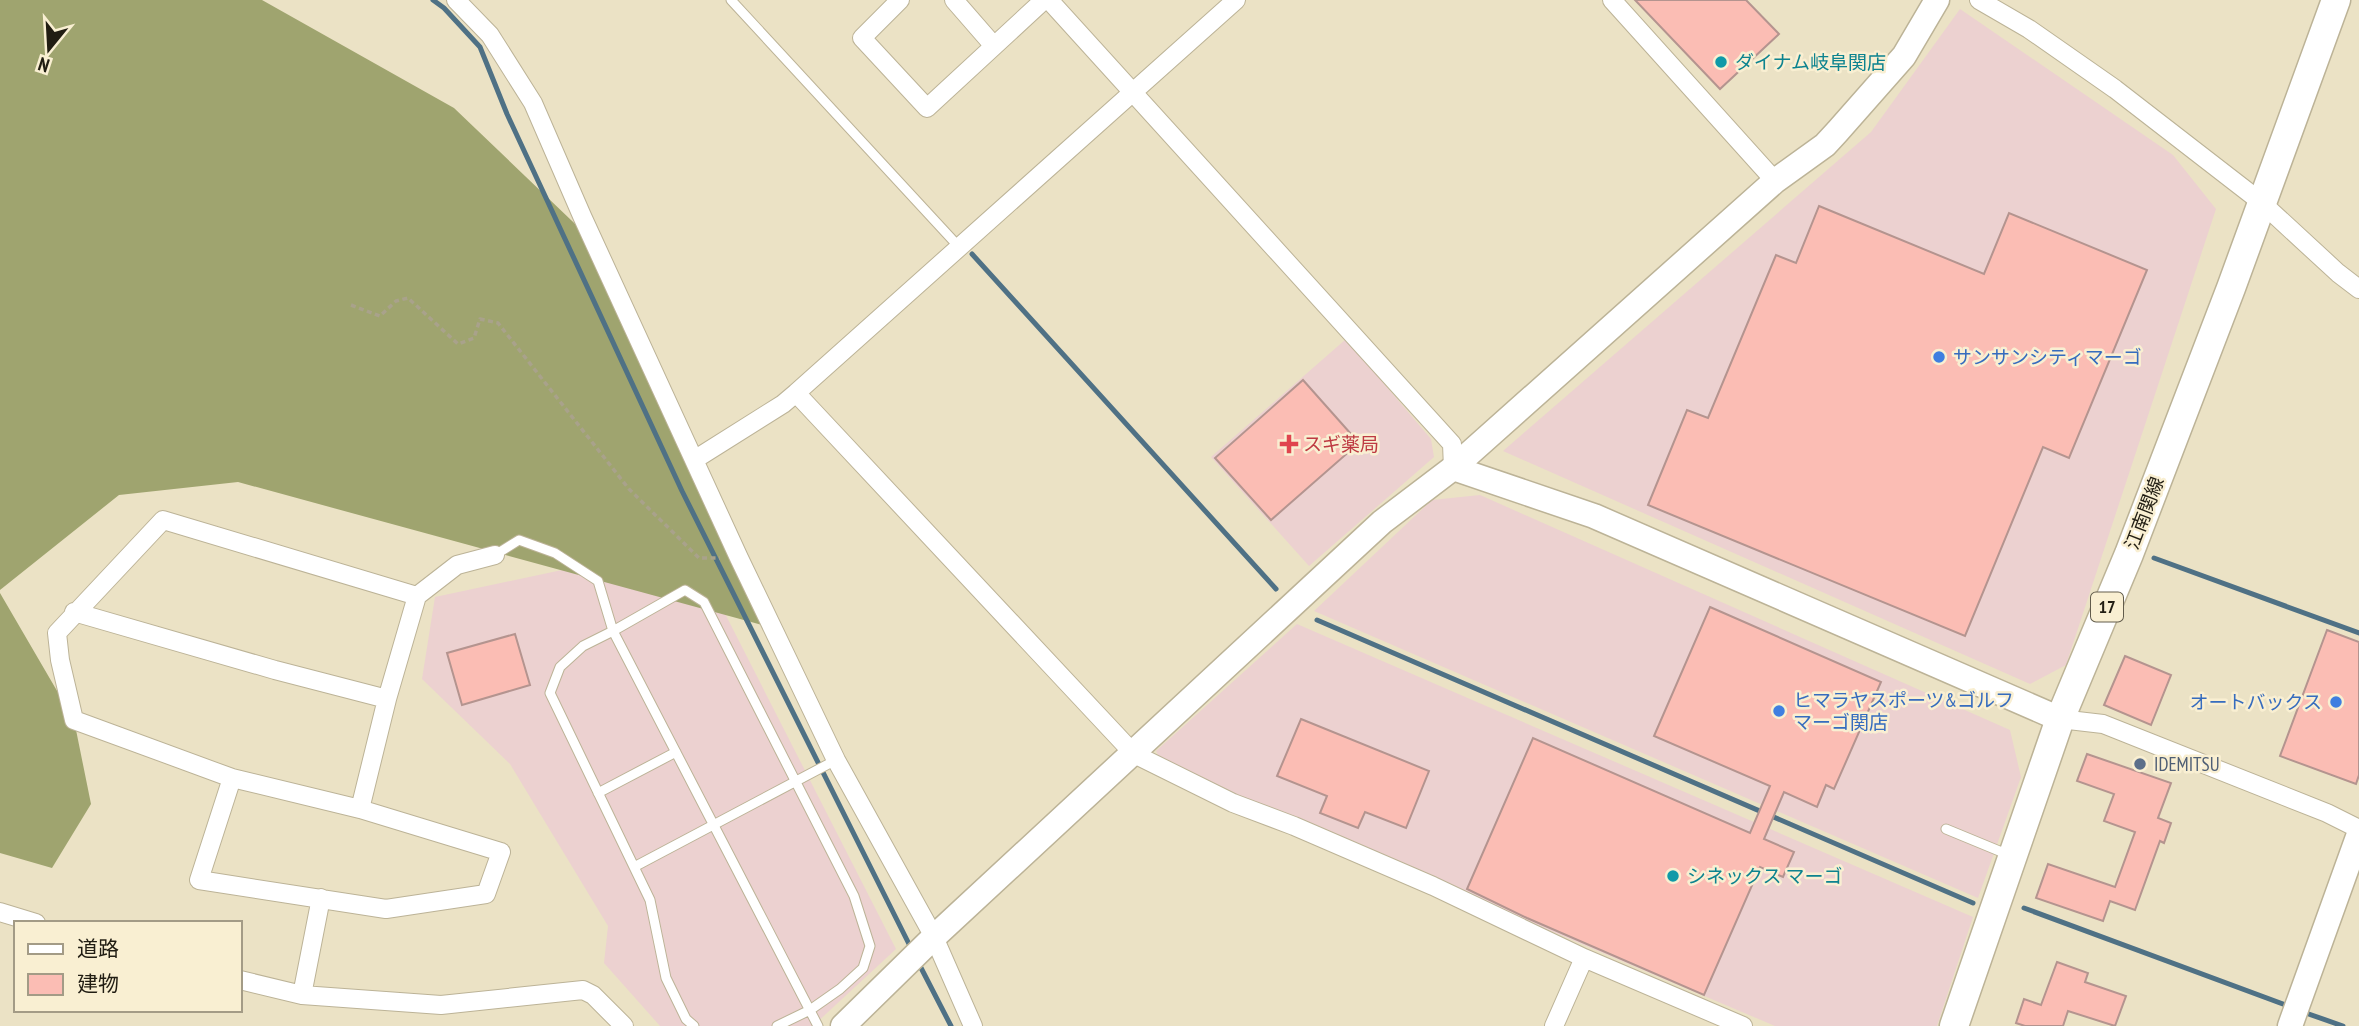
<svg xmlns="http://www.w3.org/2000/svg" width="2359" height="1026" viewBox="0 0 2359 1026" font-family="'PT Sans Narrow','Noto Sans JP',sans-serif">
  <rect width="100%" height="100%" fill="#ebe2c5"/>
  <path fill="#ecd1d0" d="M1960 9 2173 155 2216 209 2066 665 2030 684 1503 451 1871 132Z
    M1346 339 1431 439 1434 457 1309 566 1211 457Z
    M1480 495 2010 730 2021 777 1978 898 1314 611 1432 500Z
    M689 543 896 949 813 1026H660L604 963 608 926 510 764 422 679 435 597Z
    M1297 624 1973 917 1937 1026H1775L1252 804 1162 763 1156 751Z"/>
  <path fill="#9fa46f" d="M0 0H262L454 108 594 242 773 628 238 482 119 495 0 590Z
    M0 593 74 720 91 804 52 868 0 853Z"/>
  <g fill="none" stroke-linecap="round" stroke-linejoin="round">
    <path stroke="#4f7185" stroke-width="5" d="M433 0 444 8 480 47 507 114 682 491 912 950
      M972 254 1276 589
      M2154 558 2359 633
      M1317 620 1973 903
      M2024 908 2291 1007
      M918 962 951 1026
      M2303 1012 2343 1026"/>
  </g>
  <path fill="#fbbdb4" stroke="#b4948f" stroke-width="2" d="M1635 0H1746L1779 34 1720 89Z
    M1819 206 1984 274 2009 213 2147 270 2069 458 2043 447 1965 636 1648 505 1687 410 1708 418 1776 255 1796 263Z
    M1303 380 1359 443 1271 520 1215 458Z
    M1710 607 1881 682 1834 789 1826 785 1817 807 1784 792 1764 839 1794 852 1783 877 1760 867 1704 995 1527 918 1467 889 1533 738 1750 833 1770 786 1654 736Z
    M2327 630 2359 642V775L2356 784 2280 756Z
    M515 634 530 685 462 705 447 653Z
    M2125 656 2171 675 2151 725 2104 705Z
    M1301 719 1429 771 1406 828 1365 812 1358 828 1320 813 1327 796 1277 776Z
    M2087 754 2171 783 2158 818 2171 823 2164 843 2160 841 2135 910 2110 901 2103 921 2036 898 2048 864 2115 887 2135 832 2104 821 2114 794 2077 781Z
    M2057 962 2088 973 2085 982 2126 996 2115 1026 2068 1011 2063 1026H2025L2016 1023 2024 999 2041 1005Z"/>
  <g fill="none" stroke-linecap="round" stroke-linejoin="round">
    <g stroke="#bcb397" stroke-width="11">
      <path id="lane" d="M731 0 960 248
        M495 555 519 540 555 553 598 581 613 631 818 1026
        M598 793 676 752
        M1946 829 2009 855
        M634 867 836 760
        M694 1026 686 1019 666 978 650 900 550 693 560 667 583 646 613 631 685 590 704 602 854 896 870 946 863 968 840 989 810 1010 777 1026"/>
    </g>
    <g stroke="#bcb397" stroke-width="20">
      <path id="street" d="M456 0 490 35 533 103 582 216 739 558 836 760 934 937 973 1026
        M900 0 862 38 927 108 1044 0
        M954 0 994 46
        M1049 0 1452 444 1453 468
        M1612 0 1775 181
        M1979 0 2029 29 2115 89 2261 202 2338 273 2359 289
        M796 393 1134 754 1233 803 1294 826 1433 886 1584 958 1743 1026
        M694 460 783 404 796 393 1236 0
        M74 612 275 670 387 699
        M2060 719 2103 724 2327 813 2359 829
        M232 778 199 880 386 909 486 894 501 852 360 809 232 778 74 720 60 660 57 633 163 520 417 596
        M360 809 387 699 417 596 457 565 495 555
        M0 912 36 923
        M240 980 302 995 441 1005 583 990 593 995 624 1026
        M302 995 321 898
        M1554 1026 1584 958"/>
    </g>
    <g stroke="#bcb397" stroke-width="27">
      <path id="secondary" d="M1453 468 1594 516 2060 719
        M843 1026 934 937 1382 522 1453 468 1775 181 1825 145 1837 132 1904 56 1937 0
        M2290 1026 2359 834"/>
    </g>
    <g stroke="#bcb397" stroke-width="31">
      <path id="primary" d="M1954 1026 2060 719 2129 554 2231 288 2336 0"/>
    </g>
    <path stroke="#a9a28b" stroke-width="3.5" stroke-dasharray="5 3.5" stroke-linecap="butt" d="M351 305 380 316 396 301 408 298 458 344 474 338 480 319 498 323 629 489 699 558H720"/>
    <use href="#lane" stroke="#fff" stroke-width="9"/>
    <use href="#street" stroke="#fff" stroke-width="18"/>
    <use href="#secondary" stroke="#fff" stroke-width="24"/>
    <use href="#primary" stroke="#fff" stroke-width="28"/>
  </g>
  <g fill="#0f9aa8" stroke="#f9efd2" stroke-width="2.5">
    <circle cx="1721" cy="62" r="7"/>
    <circle cx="1673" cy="876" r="7"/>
  </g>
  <g fill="#3f7fe0" stroke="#f9efd2" stroke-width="2.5">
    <circle cx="1939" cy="357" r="7"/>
    <circle cx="2336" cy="702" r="7"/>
    <circle cx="1779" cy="711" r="7"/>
  </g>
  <path fill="#e0444e" stroke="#f9efd2" stroke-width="2.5" d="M1285.5 433.5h7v7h7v7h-7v7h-7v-7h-7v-7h7z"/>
  <circle fill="#5c6f8a" stroke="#f9efd2" stroke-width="2.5" cx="2140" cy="764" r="7"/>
  <g text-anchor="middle" stroke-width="5" stroke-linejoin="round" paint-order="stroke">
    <rect fill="#f9efd2" stroke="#625c4c" stroke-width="2" x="2091" y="592.5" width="32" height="29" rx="5"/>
    <g font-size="18" font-weight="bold" fill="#211d13">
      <text x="2107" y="613">17</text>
    </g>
    <g font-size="19" fill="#0d838f" stroke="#f9efd2" text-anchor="start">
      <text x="1735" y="69">ダイナム岐阜関店</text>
      <text x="1687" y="883">シネックス マーゴ</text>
    </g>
    <g font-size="19" fill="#366cbe" stroke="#f9efd2" text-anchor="start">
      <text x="1953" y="364">サンサンシティマーゴ</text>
      <text x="1793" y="707">ヒマラヤスポーツ&amp;ゴルフ<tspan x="1793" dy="22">マーゴ関店</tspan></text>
      <text x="2322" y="709" text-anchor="end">オートバックス</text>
    </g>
    <g font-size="19" fill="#be3a42" stroke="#f9efd2" text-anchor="start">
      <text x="1303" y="451">スギ薬局</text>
    </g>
    <g font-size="19" fill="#211d13" stroke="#f9efd2">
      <text transform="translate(2144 513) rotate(-69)" y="7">江南関線</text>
    </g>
    <g font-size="19" fill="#4e5e75" stroke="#f9efd2" text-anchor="start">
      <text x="2154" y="771">IDEMITSU</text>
    </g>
  </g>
  <rect x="14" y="921" width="228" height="91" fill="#f9efd2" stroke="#a39b86" stroke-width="2"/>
  <rect x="28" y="944" width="35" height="10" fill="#ffffff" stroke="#a39b86" stroke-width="2"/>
  <text x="77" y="956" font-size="21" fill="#211d13">道路</text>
  <rect x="28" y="974" width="35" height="21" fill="#fbbdb4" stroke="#a39b86" stroke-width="2"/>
  <text x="77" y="991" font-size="21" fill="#211d13">建物</text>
  <g transform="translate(49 49) rotate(198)" stroke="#f9efd2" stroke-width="5" paint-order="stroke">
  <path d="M0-5L12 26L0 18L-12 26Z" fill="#211d13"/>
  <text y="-10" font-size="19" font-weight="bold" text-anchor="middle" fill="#211d13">N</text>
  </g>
</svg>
